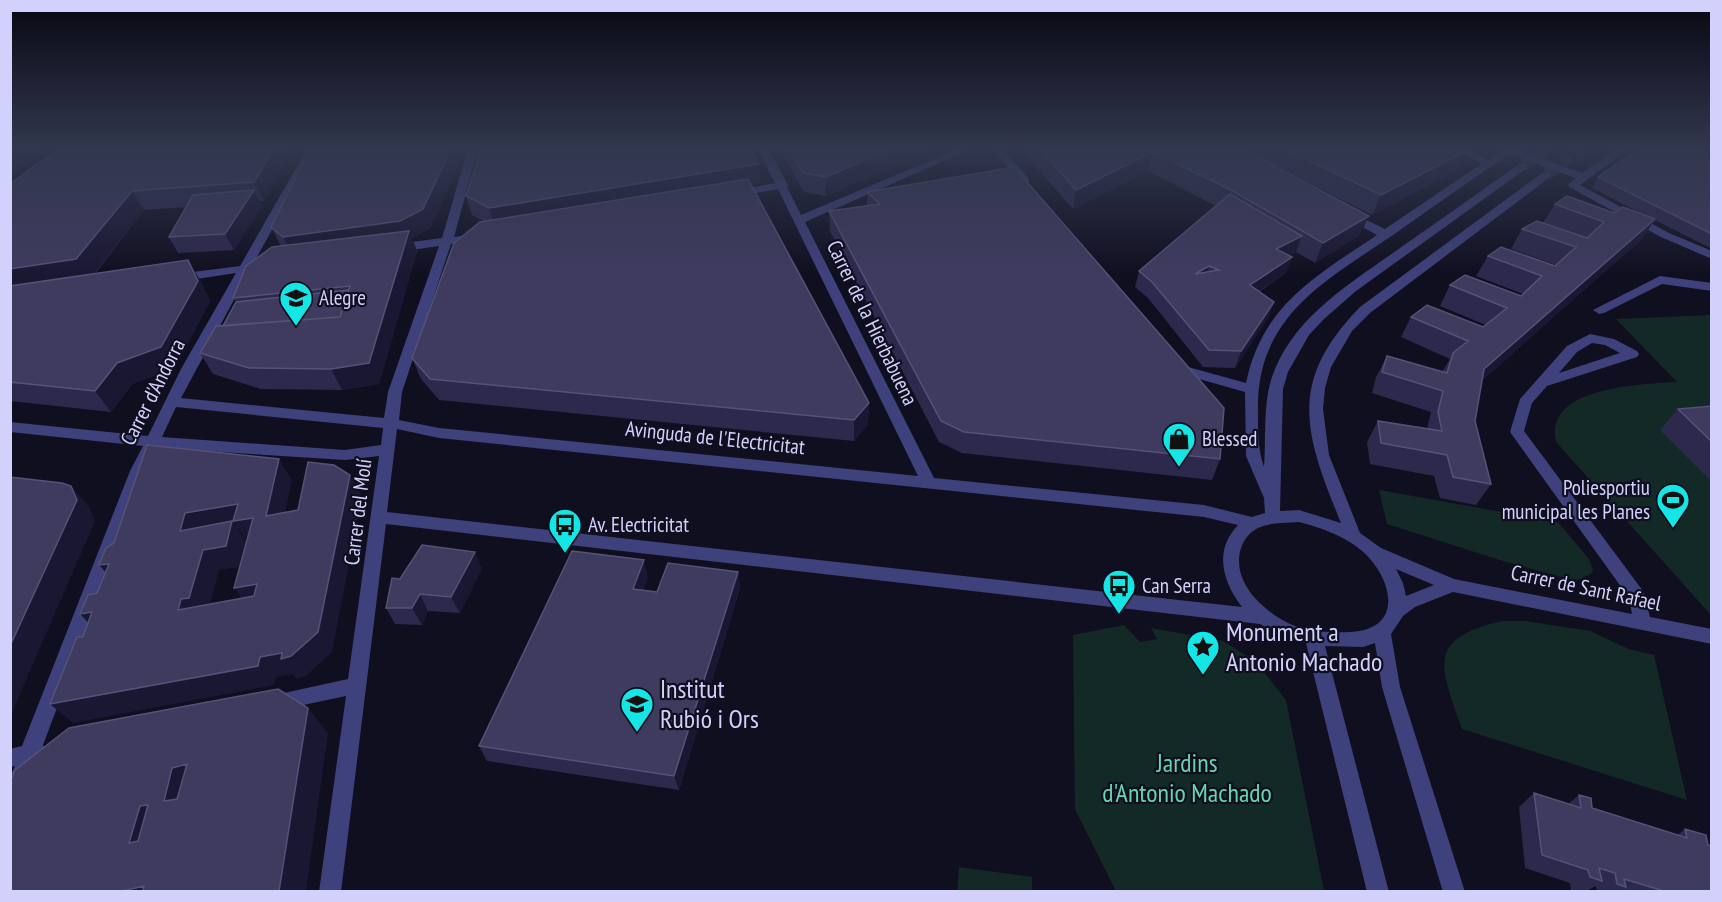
<svg xmlns="http://www.w3.org/2000/svg" width="1722" height="902" viewBox="0 0 1722 902" font-family="'PT Sans Narrow',sans-serif">
  <rect width="100%" height="100%" fill="#100f20"/>
  <path fill="#122926" d="M1711 315V615L1556 442C1543 387 1641 384 1677 382L1616 319Z
    M1379 490 1558 522 1589 559 1593 570 1591 574 1578 580 1565 578 1503 561 1387 524Z
    M1503 621H1525L1590 631 1629 649 1654 655 1687 800 1462 729C1440 667 1425 638 1503 621Z
    M1124 625 1140 642 1157 639 1151 628 1223 641 1255 661 1286 700 1324 891H1116L1075 809 1073 635Z
    M959 867 1032 877V891H957Z"/>
  <g fill="none" stroke-linecap="round" stroke-linejoin="round">
    <path stroke="#2d2c41" stroke-width="12" stroke-dasharray="12 6" stroke-linecap="butt" d="M1523 166 1546 149
      M1546 175 1582 149"/>
    <path fill="#3e417b" fill-rule="evenodd" d="M307 149H317L253 264 263 262 269 266 267 269 249 272 181 398 384 418 388 392 439 246 397 252 391 248 397 244 442 238 468 149H478L454 237 477 234 483 237 477 240 451 244 402 392 399 420 439 428 918 476 778 189 734 197 729 194 734 191 775 183 758 149H768L788 185 787 187 801 215 958 149H971L805 222 934 478 1204 505 1252 517 1265 513 1264 498 1246 456 1245 392 1178 373 1170 363 1172 360H1182L1188 367 1246 383C1262 305 1316 276 1377 235L1344 217V213H1352L1385 229 1481 164 1454 149H1467L1488 160 1503 149H1515L1582 173 1617 149H1628L1580 185 1669 233 1712 251V259L1661 237 1569 187 1568 185 1575 178 1509 154C1470 181 1431 208 1393 235 1324 282 1255 317 1258 413 1258 431 1258 450 1264 467 1266 439 1263 407 1271 380 1291 316 1356 280 1407 243 1445 217 1482 190 1519 164H1527V168L1356 291 1324 319 1309 335 1288 372 1283 389 1280 511 1299 510 1341 523C1305 434 1286 383 1360 307L1542 173H1550V177L1370 313 1352 331 1331 367 1325 388 1323 409 1329 455 1360 533 1381 548 1454 579 1632 614 1629 598 1510 432 1520 399 1567 346 1590 334 1614 339 1637 351 1639 354 1637 357 1547 386 1532 403 1524 431 1643 591 1650 617 1712 629V644L1453 592 1415 607 1403 616 1391 634 1400 687 1465 892H1443L1382 687 1375 643 1363 647 1325 646 1389 892H1367L1306 643 1276 633 1260 624 386 524 341 892H319L346 696 275 711 268 709 266 703 268 697 275 695 348 679 379 456 345 460 157 448 146 471 43 745 47 752 44 758 36 761 17 811 10 814V777L15 766 10 767V749L22 746 130 471 143 446 10 432V422L148 436 181 369 236 273 177 282 171 278 177 274 240 266ZM1592 343 1605 345 1620 353 1559 373 1577 352ZM176 407 383 428 381 445 345 450 162 437ZM397 429 439 438 1204 517 1238 525C1213 551 1223 582 1242 607L387 512ZM1299 522C1321 528 1343 535 1361 550 1392 576 1406 629 1351 632 1331 633 1307 632 1288 623 1261 609 1231 581 1241 548 1244 539 1250 532 1258 528 1271 522 1286 523 1299 522ZM1396 569 1434 585 1406 596 1403 583Z
      M993 149H1003L1029 179V183H1021Z
      M1660 276 1712 283V291L1662 284 1604 313 1599 314 1593 310Z"/>
  </g>
  <path fill="#2c294c" d="M73 149H294L264 201H259L262 206 234 250 178 253 169 237 186 207 144 210 95 274 200 280 210 301 175 368 132 384 111 412 10 401V184Z
    M779 149H934L826 196 804 192Z
    M1021 149H1465L1458 170 1372 215 1286 172 1360 235 1315 263 1296 252 1289 256 1286 273 1259 292 1274 302 1268 318 1235 368 1203 367 1148 298 1135 287 1139 271 1216 206 1148 171 1073 209Z
    M1712 149V248H1710L1655 220 1642 239 1482 380 1475 421 1491 484 1476 505 1440 498 1434 476 1370 464 1367 442 1378 421 1427 429 1431 412 1372 393 1376 377 1387 356 1442 372 1450 359 1401 337 1411 317 1483 327 1486 325 1440 306 1450 285 1521 296 1523 294 1476 276 1488 256 1555 266 1556 265 1511 249 1522 229 1543 223 1555 204 1614 213 1648 217 1592 188 1598 177Z
    M463 155 430 228 412 238 417 251 379 384 342 390 261 389 213 374 200 353 223 326 236 302 233 298 281 246 271 227Z
    M759 164 760 183 751 185 869 403 868 424 854 441 439 400 421 379 412 358 483 221 472 215 466 196Z
    M867 192 1220 459 1212 480 962 453 939 442 830 231 829 211 867 206Z
    M1712 406V482L1660 430 1678 409Z
    M482 568 460 613 428 611 422 625 395 624 386 608 400 579Z
    M738 572 740 588 679 790 487 761 479 746 648 577 643 590 657 592Z
    M1534 793 1568 804 1579 795 1592 808 1677 835 1685 829 1712 891H1597L1596 887 1595 886 1587 891H1575L1571 890 1570 883 1525 868 1519 807Z"/>
  <path fill="#1a1733" d="M10 149H46L42 156 10 177Z
    M274 149H294L264 201 254 182Z
    M451 149H464L463 155 430 228 412 238 417 251 379 384 342 390 331 369 406 241 293 257 283 237Z
    M891 149H934L826 196V177Z
    M1467 151 1458 170 1372 215 1381 195Z
    M1153 152 1148 171 1073 209 1076 190Z
    M759 164 760 183 495 228 489 208Z
    M254 190 262 206 234 250 225 234Z
    M132 191 144 210 90 279 10 291V269Z
    M1369 216 1360 235 1315 263 1323 243Z
    M1655 219 1642 239 1472 390 1484 369Z
    M1302 236 1296 252 1270 265 1276 249Z
    M1292 257 1286 273 1244 301 1250 285Z
    M188 260 200 280 210 301 175 368 132 384 111 412 95 391Z
    M1209 266 1205 282 1195 274Z
    M1274 302 1268 318 1235 368 1241 351Z
    M869 403 868 424 854 441V420Z
    M279 459 292 480 280 537 266 516Z
    M350 475 362 496 332 652 306 676 296 679 293 674 276 677 274 685 73 723 50 704 260 657Z
    M71 486 89 507 95 521 10 717V646Z
    M238 504 253 518 248 542 238 528H237L247 542 241 567 219 570 206 618 178 610 181 599 203 550 180 531 185 513Z
    M475 552 482 568 460 613 451 597Z
    M644 560 648 577 637 605 633 589Z
    M109 564 118 586 99 565Z
    M738 572 740 588 679 790 674 776Z
    M257 584 250 608 234 588Z
    M420 594 428 611 422 625 412 608Z
    M92 612 100 635 80 614Z
    M308 708 328 733 306 891H279Z
    M187 764 192 825 164 801 172 768Z
    M148 805 158 866 129 843 140 806Z
    M144 886 152 891H123Z"/>
  <path fill="#3e3b5f" stroke="#555277" stroke-width="1.5" fill-rule="evenodd" d="M73 149H274L254 182 132 191 76 259 10 269V184L35 165 57 152Z
    M310 149H451L423 209 400 221 283 237 271 227Z
    M481 149H752L759 164 489 208 466 196Z
    M789 149H891L826 177 803 173Z
    M1040 149H1242L1369 216 1323 243 1231 190 1153 152 1076 190Z
    M1284 149H1465L1467 151 1381 195Z
    M1639 149H1712V234L1598 177Z
    M1014 167 1224 408 1220 459 964 432 941 421 829 211 880 204 867 192Z
    M748 179 869 403 854 420 430 379 412 358 454 243 480 222Z
    M254 190 225 234 169 237 193 195Z
    M1230 194 1302 236 1276 249 1292 257 1250 285 1274 302 1241 351 1209 350 1152 282 1139 271ZM1209 266 1219 270 1195 274Z
    M1567 196 1614 213 1623 207 1655 219 1484 369 1475 421 1491 484 1453 477 1447 455 1381 443 1378 421 1442 431 1438 412 1443 391 1382 372 1387 356 1447 373 1453 353 1468 341 1411 317 1427 305 1483 327 1507 308 1450 285 1465 275 1521 296 1542 276 1488 256 1501 247 1555 266 1576 247 1522 229 1537 221 1587 238 1604 222 1555 204Z
    M409 231 369 363 331 369 249 368 200 353 216 326 340 317 350 286 233 298 246 266 272 247Z
    M188 260 198 281 161 347 117 363 95 391 10 382V286Z
    M348 290 340 317 223 326 236 302Z
    M1712 406V442L1678 409Z
    M147 445 279 459 266 516 298 510 308 462 334 465 350 475 318 632 291 656 281 659 282 653 260 657 258 666 50 704 77 637H83L92 612 80 614 88 595 97 593 109 564 99 565 106 548 114 543ZM238 504 233 521 253 518 234 588 257 584 254 596 178 610 181 599 189 598 203 550 226 546 232 521 180 531 185 513Z
    M10 477 62 483 71 486 77 500 10 646Z
    M422 545 475 552 451 597 420 594 412 608H386L392 578 400 579Z
    M572 551 644 560 633 589 657 592 668 563 738 572 674 776 479 746Z
    M278 689 308 708 279 891H143L144 886 123 891H10V783L15 770 69 728ZM187 764 177 799 164 801 172 768ZM148 805 138 841 129 843 140 806Z
    M1534 793 1581 808 1579 795 1591 798 1592 808 1687 838 1685 829 1706 835 1708 845 1712 846V891H1664L1624 879 1626 887 1617 884 1615 873 1599 868 1602 881 1590 877 1588 870 1542 855Z"/>
  <linearGradient id="sky" x2="0" y2="1"><stop stop-color="#090812"/><stop offset="0.54" stop-color="#31374e"/><stop offset="1" stop-color="#31374e" stop-opacity="0"/></linearGradient>
  <rect width="1722" height="275" fill="url(#sky)"/>
  <defs>
    <g id="school-pin" transform="scale(1.725)"><path d="M0 17L-7.5 6A9.5 9.5 0 1 1 7.5 6Z" fill="#13e6e5" stroke="#100f20"/><path d="M0-5L7-2L0 1L-7-2ZM-4 1L0 2.5L4 1V4Q0 6-4 4Z" fill="#111"/></g>
    <g id="shop-pin" transform="scale(1.725)"><path d="M0 17L-7.5 6A9.5 9.5 0 1 1 7.5 6Z" fill="#13e6e5" stroke="#100f20"/><path d="M-5-2.5h2.3a2.7 3.5 0 0 1 5.4 0H5L5.5 6h-11ZM-1.5-2.5h3a1.5 2.3 0 0 0-3 0Z" fill="#111"/></g>
    <g id="stadium-pin" transform="scale(1.725)"><path d="M0 17L-7.5 6A9.5 9.5 0 1 1 7.5 6Z" fill="#13e6e5" stroke="#100f20"/><path d="M0-5a6.5 5 0 1 0 0 10a6.5 5 0 1 0 0-10ZM-3.5-1.8h7v3.6h-7Z" fill="#111"/></g>
    <g id="bus-pin" transform="scale(1.725)"><path d="M0 17L-7.5 6A9.5 9.5 0 1 1 7.5 6Z" fill="#13e6e5" stroke="#100f20"/><path d="M-5-6H5V4H4V6H2V4H-2V6H-4V4H-5ZM-3.5-4V0h7V-4ZM-3.5 1.2v1.5H-2V1.2ZM2 1.2v1.5H3.5V1.2Z" fill="#111"/></g>
    <g id="sight-pin" transform="scale(1.725)"><path d="M0 17L-7.5 6A9.5 9.5 0 1 1 7.5 6Z" fill="#13e6e5" stroke="#100f20"/><path d="M0-6L1.8-2.2L6-1.7L2.9 1.2L3.7 5.4L0 3.3L-3.7 5.4L-2.9 1.2L-6-1.7L-1.8-2.2Z" fill="#111"/></g>
  </defs>
  <g fill-rule="evenodd">
    <use href="#school-pin" x="296" y="298"/>
    <use href="#shop-pin" x="1179" y="439"/>
    <use href="#stadium-pin" x="1673" y="500"/>
    <use href="#bus-pin" x="565" y="525"/>
    <use href="#bus-pin" x="1119" y="586"/>
    <use href="#sight-pin" x="1203" y="647"/>
    <use href="#school-pin" x="637" y="704"/>
  </g>
  <g text-anchor="middle" stroke-width="4.5" stroke-linejoin="round" paint-order="stroke">
    <g font-size="21" fill="#d2d1fb" stroke="#100f20" text-anchor="start">
      <text x="319" y="305">Alegre</text>
      <text x="1202" y="446">Blessed</text>
      <text x="1650" y="495" text-anchor="end">Poliesportiu<tspan x="1650" dy="24">municipal les Planes</tspan></text>
      <text x="588" y="532">Av. Electricitat</text>
      <text x="1142" y="593">Can Serra</text>
    </g>
    <g font-size="21" fill="#d2d1fb" stroke="#100f20">
      <text transform="translate(872 323) rotate(64)" y="7">Carrer de la Hierbabuena</text>
      <text transform="translate(153 392) rotate(-63)" y="7">Carrer d'Andorra</text>
      <text transform="translate(715 438) rotate(6)" y="7">Avinguda de l'Electricitat</text>
      <text transform="translate(358 512) rotate(-83)" y="7">Carrer del Molí</text>
      <text transform="translate(1586 588) rotate(12)" y="7">Carrer de Sant Rafael</text>
    </g>
    <g font-size="26" fill="#d2d1fb" stroke="#100f20" text-anchor="start">
      <text x="1226" y="641">Monument a<tspan x="1226" dy="30">Antonio Machado</tspan></text>
      <text x="660" y="698">Institut<tspan x="660" dy="30">Rubió i Ors</tspan></text>
    </g>
    <g font-size="26" fill="#64d5ad" stroke="#100f20">
      <text x="1187" y="772">Jardins<tspan x="1187" dy="30">d'Antonio Machado</tspan></text>
    </g>
  </g>
  <rect width="1722" height="902" fill="none" stroke="#d2d1fb" stroke-width="24"/>
</svg>
